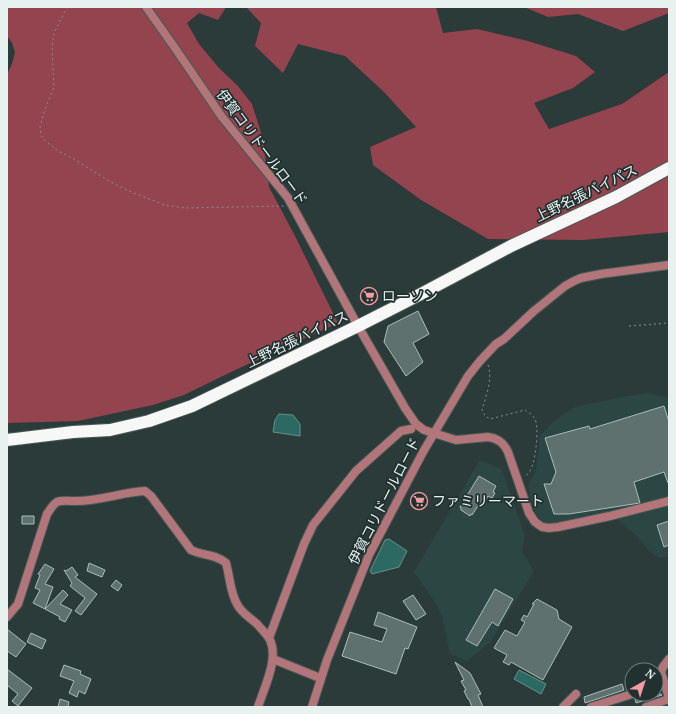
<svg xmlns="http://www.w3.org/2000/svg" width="676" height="714" viewBox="0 0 676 714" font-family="'Noto Serif','Noto Sans JP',serif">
  <rect width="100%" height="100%" fill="#2a3b39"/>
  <path fill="#2c4643" d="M649 393 669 398V557L659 558 649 551 637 536 610 514 566 525 546 524 540 519 533 508 528 485 536 470 539 450V437L553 422 574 407 627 396Z
    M479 461 485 462 502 469 525 536 522 551 534 571 490 643 467 661 450 654 442 617 438 607 414 572Z"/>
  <path fill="#94444e" d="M7 7H226L218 20 199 13 187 23 199 44 219 68 238 86 252 104 263 139 269 187 294 234 338 323 231 372 184 395 153 405 78 421 7 423V74L12 64 15 52 12 43 7 36Z
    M246 7H436L443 33 477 29 528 41 576 56 595 72 573 88 534 103 549 129 622 104 669 72V232L583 240 488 239 421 200 373 165 370 147 416 127 384 92 345 56 298 44 283 73 255 46 261 23Z
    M524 7H669V13L623 31 578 14 548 17Z"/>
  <path fill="#2b6962" stroke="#63928d" d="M279 414 293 415 300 424V436L273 432 275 420Z
    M389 539 407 551 399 567 372 574 370 571 385 540Z
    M519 670 546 684 541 694 514 679Z"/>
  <path fill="#5e716e" stroke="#a9bdba" d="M418 311 429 334 413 343 423 362 406 376 384 342 388 326Z
    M664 406 669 422V482L668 483 664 472 634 482 640 503 569 514H554L544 484H551L556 472 545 438 589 426 590 429Z
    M479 476 496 486 493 492 495 493 492 498 488 496 483 505 480 503 472 515 471 514 470 516 461 510V509L460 507Z
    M22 516H34V524H22Z
    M669 521V545L664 547 657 525Z
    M89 563 105 570 102 577 87 571Z
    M45 564 54 569 45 584 53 587 45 609 33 603 40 590 35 588 40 575 38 574Z
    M72 567 78 575 75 577 97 594 81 615 75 611 85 598 70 586 72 583 64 570 66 571Z
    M116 580 122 585 118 591 111 586Z
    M495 589 513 599 498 626 492 622 477 646 466 640Z
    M63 590 68 595 60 604 72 610 65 622 59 619 60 617 45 609Z
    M413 595 426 614 416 620 403 601Z
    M537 599 557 610 559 619 572 627 543 680 511 662 509 665 503 662 507 655 494 648 505 630 517 636 525 622 521 620 524 615 527 617 534 604H532Z
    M378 612 417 627 408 649 405 648 396 674 342 656 350 632 382 642 387 629 374 625Z
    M7 629 26 644 16 657 7 651Z
    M31 633 46 640 42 649 27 642Z
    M455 662 470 673 481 694 478 695 483 707H472L469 699H468L464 691 466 690 461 681 464 680Z
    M64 665 81 671 80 674 91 679 85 694 79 691 77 697 69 693 74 681 60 676Z
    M7 669 32 688 18 706 12 701 18 694 7 685Z
    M622 684 624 690 585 703 584 697Z
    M645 694H661L662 695 636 703 635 699Z
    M60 699 69 702 68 707H58Z"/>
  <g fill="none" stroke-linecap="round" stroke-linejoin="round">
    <g stroke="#485856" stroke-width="10">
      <path id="minor" d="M146 7 175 48 222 117 288 198 358 326 405 408 416 424 424 430 456 440 488 437C498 438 504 443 508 452L529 513 535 522 542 527 549 528 558 527 610 516 669 501
        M7 617 18 604 47 514C50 510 53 504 57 502 62 500 70 501 76 501 101 501 122 492 145 491L151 496 191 550C203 556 216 554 226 563 230 577 230 592 237 604 242 614 251 618 258 625 262 630 267 634 270 640 279 659 264 688 258 707
        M269 638 304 544 313 525 356 471 401 431 411 429
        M273 659 320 678
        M669 659 663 667 661 672 669 698
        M312 707 327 660 369 555 423 452 468 376 480 361 496 344 504 339 534 311 565 286 574 281 581 278 601 274 669 265
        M563 707 576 694
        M591 707 632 694
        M646 707 669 699"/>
    </g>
    <g stroke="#485856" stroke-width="14">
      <path id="highway" d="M7 440 73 432 110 430 149 421 192 406 358 326 419 295 511 246 616 197 669 168"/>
    </g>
    <path stroke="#83918f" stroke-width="1" stroke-dasharray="2 3" stroke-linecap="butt" d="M68 7 64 13 54 33 52 47 54 87 45 109 40 127 41 135 44 140 58 151 74 159 107 180 131 192 165 205 185 208 284 206
      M629 326 669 323
      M488 365C493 379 486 396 482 410L485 416 490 419 525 410C528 412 533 415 535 419 539 427 536 454 533 463 532 468 529 473 525 477"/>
    <use href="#minor" stroke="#b1757a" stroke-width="8"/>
    <use href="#highway" stroke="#f7f7f7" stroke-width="12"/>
  </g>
  <defs>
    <g id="supermarket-ring" transform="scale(0.9)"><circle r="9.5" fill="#20312f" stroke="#f49aa2" stroke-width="1.5"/><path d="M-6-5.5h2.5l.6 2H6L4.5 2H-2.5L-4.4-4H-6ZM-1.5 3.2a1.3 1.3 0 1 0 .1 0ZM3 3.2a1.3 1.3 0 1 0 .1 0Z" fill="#f49aa2"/></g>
  </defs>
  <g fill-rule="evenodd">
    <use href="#supermarket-ring" x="369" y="296"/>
    <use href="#supermarket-ring" x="419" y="501"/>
  </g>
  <g text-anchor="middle" stroke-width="3.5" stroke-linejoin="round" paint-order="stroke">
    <g font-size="14" fill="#e7f1f0" stroke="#20312f">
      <text transform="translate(262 147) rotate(53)" y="5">伊賀コリドールロード</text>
      <text transform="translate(586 193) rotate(-26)" y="5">上野名張バイパス</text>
      <text transform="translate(297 339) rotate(-26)" y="5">上野名張バイパス</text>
      <text transform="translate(384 501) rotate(-63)" y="5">伊賀コリドールロード</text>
    </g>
    <g font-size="14" fill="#e7f1f0" stroke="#20312f" text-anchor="start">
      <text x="382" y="301">ローソン</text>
      <text x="432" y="506">ファミリーマート</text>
    </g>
  </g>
  <rect width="676" height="714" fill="none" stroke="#e7f1f0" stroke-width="16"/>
  <g transform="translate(644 682) rotate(39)"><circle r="19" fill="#20312f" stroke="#707e7c"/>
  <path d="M0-3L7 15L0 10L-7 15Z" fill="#f49aa2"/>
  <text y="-6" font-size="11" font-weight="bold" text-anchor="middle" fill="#e7f1f0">N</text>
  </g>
</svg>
